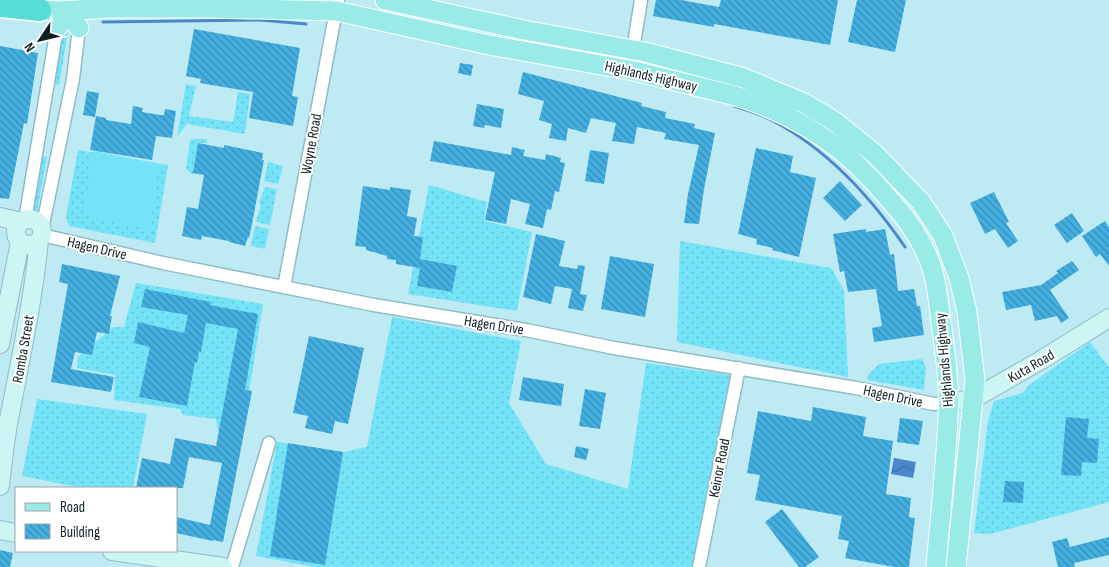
<svg xmlns="http://www.w3.org/2000/svg" width="1109" height="567" viewBox="0 0 1109 567" font-family="'Sofia Sans Condensed',sans-serif">
  <defs>
    <pattern id="grass-dots" width="8" height="8" patternUnits="userSpaceOnUse" patternTransform="scale(1.25)"><rect width="8" height="8" fill="#74e3f8"/><path d="M2 2h.1M6 6h.1" fill="none" stroke="#63c2d4" stroke-width="1.8" stroke-linecap="round"/></pattern>
    <pattern id="water-waves" width="16" height="10" patternUnits="userSpaceOnUse" patternTransform="scale(1.25)"><rect width="16" height="10" fill="#4b88cb"/><path d="M0 5q4-4 8 0t8 0" fill="none" stroke="#3d6fa4"/></pattern>
    <pattern id="building-back-hatch" width="6" height="6" patternUnits="userSpaceOnUse" patternTransform="scale(1.25)"><rect width="6" height="6" fill="#44afe0"/><path d="M-1 5l2 2M0 0l6 6M5-1l2 2" fill="none" stroke="#378eb5"/></pattern>
  </defs>
  <rect width="100%" height="100%" fill="#beeaf3"/>
  <path fill="url(#grass-dots)" d="M64 27H68V31L59 85 54 84Z
    M186 84 196 86 189 116 233 122 238 92 250 94 245 134 187 124 177 137Z
    M193 139H207V143H198L193 175 186 169 190 141Z
    M78 150 168 165 155 243 69 226 66 217Z
    M42 156 47 157 36 217 32 216Z
    M268 162 283 166 278 184 264 181Z
    M429 185 487 202 484 221 532 232 517 311 408 294Z
    M265 187 277 189 270 225 256 222 261 205 259 203Z
    M255 226 269 229 265 249 251 246Z
    M680 241 831 268 844 290 848 377 677 342Z
    M136 283 263 304 242 437 219 434 216 419 183 415 180 409 114 400 115 375 77 368 78 357 113 327H124Z
    M392 317 521 341 509 403 546 464 628 489 646 363 735 376 693 567H315L256 556 277 442 343 452 367 447Z
    M1090 342 1109 367V502L990 534 974 533 988 421 994 401 1023 393 1029 385Z
    M922 359 926 367 924 390 868 380V375L879 364Z
    M37 399 147 414 133 488H82L22 476Z"/>
  <path fill="#74e3f8" d="M94 151 159 164 150 230 83 215Z"/>
  <path fill="url(#water-waves)" d="M894 458 916 462 913 478 891 474Z"/>
  <g fill="none" stroke-linecap="round" stroke-linejoin="round">
    <path stroke="#4b88cb" stroke-width="3" d="M103 22 260 20 306 24
      M734 106C743 109 754 112 763 116 823 144 868 193 905 247"/>
  </g>
  <path fill="url(#building-back-hatch)" d="M656 0H681L719 7 721 0H838L830 45 714 24V27L653 16Z
    M857 0H906L895 52 848 42Z
    M194 29 300 48 292 96 298 97 293 126 249 118 253 92 200 83 201 79 186 76Z
    M0 46 38 53 27 124 24 123 9 199 0 198Z
    M460 63 473 65 471 76 458 73Z
    M523 72 642 103 641 106 666 112 665 118 695 124 694 128 715 133 704 189 699 224 684 223 688 194 699 145 664 139 666 133 637 127 634 144 612 141 616 123 591 118 586 133 568 128 566 141 549 138 552 124 539 120 544 101 518 94Z
    M87 91 99 93 95 117 83 115Z
    M477 104 504 109 501 128 485 125 484 128 473 126Z
    M133 106 143 108 142 112 160 115H164L165 109 176 111 172 138 156 136 152 160 90 150 96 116 106 118V120L131 124Z
    M434 141 511 155 512 147 525 150 523 156 545 160 546 154 561 158 560 162 565 163 559 192 555 191 551 210 547 209 543 228 525 224 530 204 511 199 506 224 485 220 495 172 430 161Z
    M198 143 224 148V145L263 153 262 160H264L252 224 249 238 248 237 245 246 229 242V241L202 236 201 240 182 236 187 207 198 209 204 175 193 173Z
    M756 148 793 156 790 172 816 178 799 257 772 250 773 248 756 244 757 239 738 234Z
    M590 150 609 153 604 184 585 181Z
    M840 181 862 205 845 221 823 198Z
    M363 186 390 190V187L411 190 407 216 417 218 414 236 423 237 420 259 457 266 452 292 417 286 420 268 396 264V260L387 259V256L366 250V247L355 246Z
    M994 192 1009 222 1006 223 1018 241 1008 248 995 229 985 234 970 203Z
    M1072 213 1084 231 1067 243 1054 225Z
    M1105 221 1109 227V266L1100 254 1096 257 1082 236Z
    M866 229V232L885 229 890 255 894 254 898 291 914 289 917 306H920L924 335 874 342 872 328 882 326 876 289 848 292 844 271 840 272 833 234Z
    M536 234 565 241 559 266 577 269 578 265 585 266 580 294 587 295 583 311 568 308 572 289 555 286 551 304 523 297Z
    M610 256 654 264 645 317 601 309Z
    M1072 261 1079 270 1050 290 1069 318 1061 323 1057 316 1035 321 1031 305 1006 310 1002 292 1041 285 1058 273 1056 271Z
    M62 264 120 276 110 316H112L109 334 97 332 92 355 75 352 71 369 114 377 111 392 51 382 68 284 59 282Z
    M145 289 211 302 210 305 258 314 245 390 252 391 223 542 213 540V541L176 533V517L210 525 222 463 189 457 183 488H136L142 458 170 464 175 438 216 446 238 329 206 323 201 352 199 351 197 363 195 362 187 406 139 397 150 347 134 343 138 322 184 333 188 315 141 307Z
    M309 336 364 348 348 424 335 421 332 434 305 428 308 416 293 413Z
    M523 377 564 384 561 406 519 400Z
    M585 389 606 393 600 429 579 426Z
    M813 407 866 417 863 436 893 441 886 494 911 498 909 517 915 518 909 567H894L845 558 849 541 838 539 842 516 755 500 760 475 747 473 758 411 811 421Z
    M1066 417 1089 419 1087 438 1099 439 1097 463 1082 462 1081 476 1061 475Z
    M900 418 923 421 919 445 897 442Z
    M288 443 343 452 325 565 270 556Z
    M576 446 589 449 586 460 574 457Z
    M1005 481 1024 482 1023 503 1003 502Z
    M782 509 819 557 805 567H799L765 522Z
    M1109 537V555L1074 563 1075 567H1058L1052 542 1067 538 1070 547Z
    M0 550 13 553 10 567H0Z"/>
  <g fill="none" stroke-linecap="round" stroke-linejoin="round">
    <g stroke="#90bcc4" stroke-width="15">
      <path id="street" d="M633 50 641 0
        M25 220 57 28
        M42 229 73 79 79 28
        M42 235 163 263 374 305 526 330 614 348 856 388 934 404 948 403
        M284 287 338 0
        M232 567 269 443
        M699 567 739 368"/>
    </g>
    <g stroke="#90bcc4" stroke-width="20">
      <path id="secondary" d="M0 217 21 222
        M16 232a13 13 0 1 1 26 0a13 13 0 1 1-26 0Z
        M0 344 20 242
        M948 403 973 399 1043 359 1109 318
        M0 486C3 462 5 437 10 414 21 357 33 300 39 241
        M0 530 16 533
        M112 551 223 567"/>
    </g>
    <g stroke="#fff" stroke-width="21">
      <path id="primary" d="M385 0 524 30 645 52 744 78 804 103 834 121 875 154 921 202 943 236 959 278 967 312 975 380 956 567
        M40 10 60 11 110 8H207L336 11 489 45 634 71 728 94C782 108 835 139 872 180 892 202 911 222 924 249 936 271 938 298 941 322 945 353 950 385 948 416 946 467 940 517 936 567
        M57 28 61 22 67 19 74 21 79 28"/>
    </g>
    <g stroke="#fff" stroke-width="25">
      <path id="highway" d="M0 6 40 10"/>
    </g>
    <use href="#street" stroke="#fff" stroke-width="12"/>
    <use href="#secondary" stroke="#ccf5f3" stroke-width="18"/>
    <use href="#primary" stroke="#9aebe7" stroke-width="19"/>
    <use href="#highway" stroke="#56ddd7" stroke-width="22"/>
  </g>
  <g text-anchor="middle" stroke-width="4" stroke-linejoin="round" paint-order="stroke">
    <g font-size="15" fill="#0f2023" stroke="#fff">
      <text transform="translate(651 76) rotate(13)" y="5">Highlands Highway</text>
      <text transform="translate(311 144) rotate(-80)" y="5">Woyne Road</text>
      <text transform="translate(97 248) rotate(13)" y="5">Hagen Drive</text>
      <text transform="translate(494 325) rotate(9)" y="5">Hagen Drive</text>
      <text transform="translate(23 349) rotate(-80)" y="5">Romba Street</text>
      <text transform="translate(944 360) rotate(-95)" y="5">Highlands Highway</text>
      <text transform="translate(1031 366) rotate(-30)" y="5">Kuta Road</text>
      <text transform="translate(893 396) rotate(12)" y="5">Hagen Drive</text>
      <text transform="translate(719 468) rotate(-79)" y="5">Keinor Road</text>
    </g>
  </g>
  <rect x="15" y="487" width="162" height="65" fill="#ffffff" stroke="#9fa6a7"/>
  <rect x="25" y="503" width="25" height="8" fill="#9aebe7" stroke="#9fa6a7"/>
  <text x="60" y="512" font-size="15" fill="#0f2023">Road</text>
  <rect x="25" y="524" width="25" height="15" fill="url(#building-back-hatch)" stroke="#9fa6a7"/>
  <text x="60" y="537" font-size="15" fill="#0f2023">Building</text>
  <g transform="translate(40 40) rotate(235)" stroke="#ffffff" stroke-width="4" paint-order="stroke">
  <path d="M0-4L9 19L0 12L-9 19Z" fill="#0f2023"/>
  <text y="-8" font-size="14" font-weight="bold" text-anchor="middle" fill="#0f2023">N</text>
  </g>
</svg>
